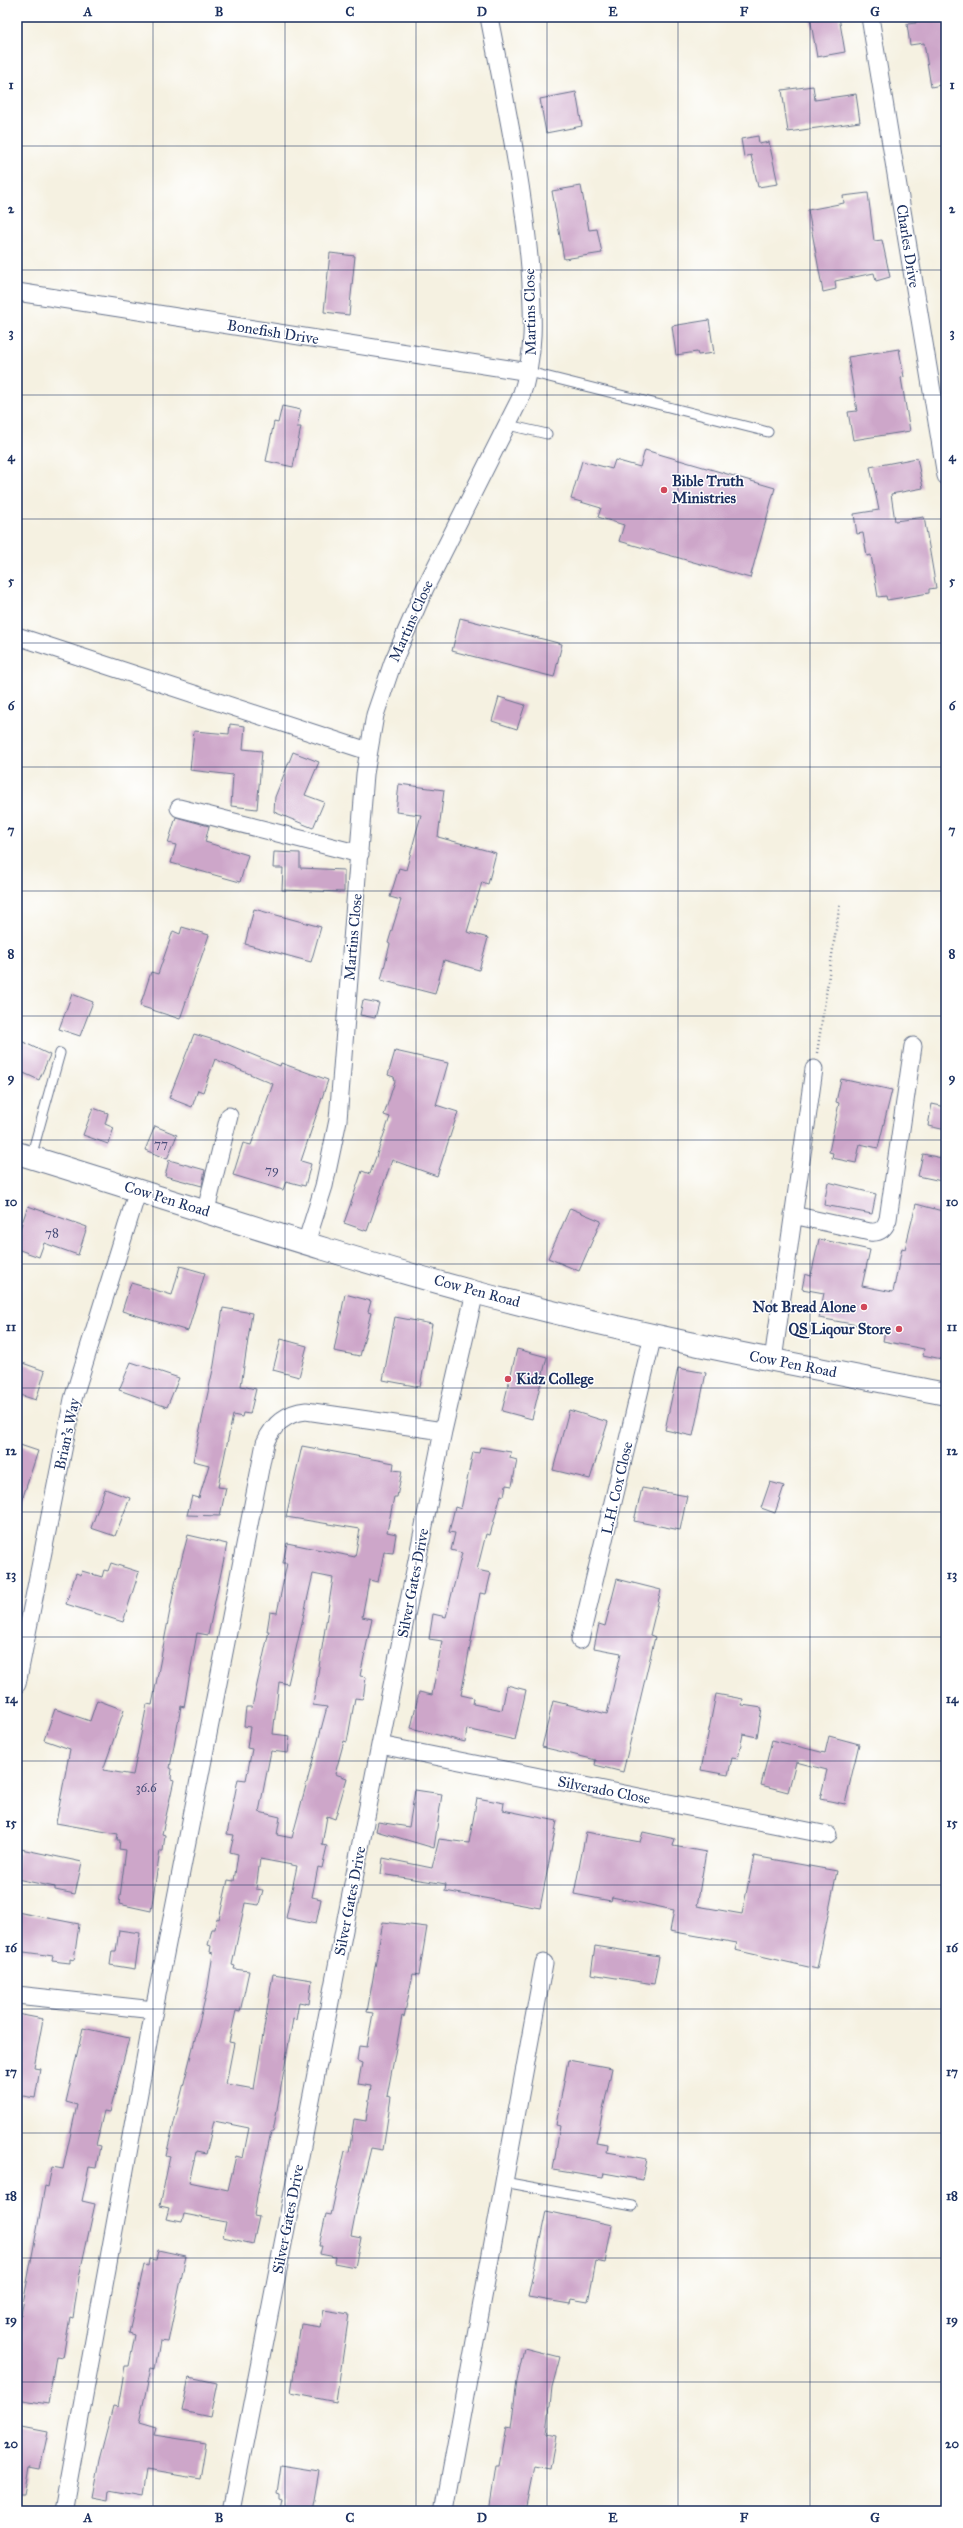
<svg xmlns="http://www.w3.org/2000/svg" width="963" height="2528" viewBox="0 0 963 2528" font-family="'IM FELL Great Primer',serif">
  <rect width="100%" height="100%" fill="#fff"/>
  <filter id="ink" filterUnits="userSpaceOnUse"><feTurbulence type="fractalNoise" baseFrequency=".025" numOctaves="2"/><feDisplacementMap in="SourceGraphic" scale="8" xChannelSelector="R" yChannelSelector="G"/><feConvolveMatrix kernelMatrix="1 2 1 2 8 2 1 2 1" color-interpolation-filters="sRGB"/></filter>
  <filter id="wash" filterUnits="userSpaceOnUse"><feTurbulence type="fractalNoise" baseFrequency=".012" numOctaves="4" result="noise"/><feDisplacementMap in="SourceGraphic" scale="16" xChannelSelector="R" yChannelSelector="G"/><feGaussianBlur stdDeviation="0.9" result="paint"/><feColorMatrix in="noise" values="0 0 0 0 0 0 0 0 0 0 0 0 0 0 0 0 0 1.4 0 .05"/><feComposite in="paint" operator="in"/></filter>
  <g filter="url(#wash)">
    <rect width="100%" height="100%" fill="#f5f1e1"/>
    <g id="blocks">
      <path fill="#cda6c9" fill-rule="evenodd" d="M810 17H839L845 52 817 57Z
        M915 17H946V84L931 87 924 43 910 45 907 24 916 23Z
        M813 86 815 100 856 94 860 122 788 132 782 90Z
        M576 92 582 126 546 133 540 99Z
        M758 136 759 144 769 142 778 184 758 187 751 155 744 157 741 139Z
        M581 186 589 230 597 229 602 253 564 259 552 191Z
        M868 193 874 241 882 240 890 277 876 281 874 273 835 281 836 289 823 292 808 210 844 203 843 196Z
        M330 253 355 256 349 315 324 312Z
        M709 320 714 353 698 355 697 352 676 355 672 326Z
        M899 349 904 377 901 378 910 431 853 440 848 412 857 411 848 357Z
        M282 406 301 410 297 427H301L293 467 266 461 274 422 278 423Z
        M645 450 775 488 750 578 619 541 624 525 598 517 601 508 571 499 582 461 612 469 615 460 640 467Z
        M917 458 923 488 891 494 895 521 924 517 936 588 929 589V593L887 600 886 596 878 597 871 555 867 556 863 533 857 534 854 514 879 510 870 467Z
        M460 618 562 644 554 677 452 651Z
        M499 697 525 705 517 729 492 721Z
        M230 724 245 726 243 749 262 751 257 809 231 806 233 775 190 770 194 731 229 734Z
        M293 752 319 762 305 795 324 802 313 828 274 812 275 797Z
        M399 784 444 790 438 837 496 853 488 884 482 882 467 932 488 938 479 970 444 960 435 994 381 980 390 944 388 943 401 900 390 897 399 868 406 870 421 815 396 812Z
        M176 817 209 826 205 842 248 855 240 882 171 863 176 845 168 843Z
        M274 852 300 853V868L344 870V892L282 890 283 868H273Z
        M254 909 321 927 311 962 245 944Z
        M182 927 209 935 180 1019 140 1006 151 972 158 974 173 931 180 934Z
        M72 994 93 1002 80 1036 59 1029Z
        M363 1000 379 1003 375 1018 360 1015Z
        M194 1034 224 1043 280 1066 281 1063 328 1080 301 1161 311 1164 305 1186 286 1181 283 1190 233 1175 243 1143 251 1145 273 1084 215 1059 203 1092 198 1090 192 1107 169 1098Z
        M17 1039 50 1055 39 1080 17 1070Z
        M395 1051 448 1063 436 1105 458 1112 437 1176 392 1160 367 1231 344 1223 362 1171 370 1174 390 1117 384 1115 395 1081 394 1077 388 1075Z
        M841 1079 892 1090 878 1148 860 1144 856 1163 832 1158 833 1153 829 1152 839 1103 836 1102Z
        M932 1104 946 1107V1130L928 1126Z
        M93 1108 108 1113 105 1124 114 1128 108 1144 83 1135Z
        M155 1126 177 1135 167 1159 145 1150Z
        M923 1154 946 1159V1182L918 1176Z
        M169 1160 205 1170 202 1186 165 1176Z
        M828 1182 876 1194 872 1214 824 1205Z
        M916 1204 946 1212V1360L923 1355 924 1349 883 1341 885 1330 819 1318 824 1293 802 1289 805 1274 811 1276 819 1239 870 1250 862 1286 893 1292 902 1248 905 1249Z
        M28 1206 87 1227 78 1255 44 1243 39 1257 17 1249V1237Z
        M570 1208 601 1221 579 1271 548 1258Z
        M180 1266 205 1273 188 1331 122 1311 131 1283 172 1295Z
        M345 1294 371 1301 368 1312 371 1313 360 1356 334 1351Z
        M223 1308 252 1313 241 1386 256 1389 250 1414 243 1413 242 1417 233 1415 218 1487 226 1488 220 1516 187 1515 192 1496 199 1498 209 1465 193 1461 214 1365Z
        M395 1317 432 1324 420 1387 383 1380Z
        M281 1339 307 1346 299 1377 273 1370Z
        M517 1349 547 1357 532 1419 502 1411Z
        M17 1361 45 1371 36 1400 17 1394Z
        M131 1362 179 1378 167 1407 119 1390Z
        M678 1368 706 1373 693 1436 665 1430Z
        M569 1410 608 1422 590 1479 553 1470Z
        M17 1444 38 1451 20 1506 17 1505Z
        M302 1446 394 1463 393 1470 402 1471 397 1497H394L387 1532 396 1534 393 1553 384 1552 378 1582 369 1580 362 1617 372 1619 360 1676 366 1677 363 1699 355 1698 347 1742 344 1741 335 1774 347 1778 335 1819 327 1816 322 1845 327 1846 322 1868 318 1867 312 1897 321 1899 316 1924 286 1918 297 1866 260 1859 256 1889 263 1890 259 1905 245 1903 232 1965 235 1966 234 1969 249 1971 240 2012 236 2011 229 2042 234 2043 226 2084 254 2089 273 1974 312 1980 309 2004 299 2002 296 2020 293 2019 273 2132H271L257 2196 254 2216 259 2217 253 2244 223 2237 226 2222 184 2214 182 2222 166 2219 169 2208 160 2206 170 2156 166 2155 208 1987 213 1953 210 1952 211 1946 208 1945 212 1929H215L217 1918 219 1919 228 1880 234 1881 238 1854 230 1852 234 1835 227 1834 238 1779 246 1780 252 1749 247 1748 250 1727 244 1726 246 1707H252L269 1631H267L270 1612 277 1613 287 1563H283L287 1543 355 1557 360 1529 286 1517ZM313 1574 333 1578 313 1705 327 1707 292 1838 277 1835 280 1817 259 1812 271 1751 288 1753 290 1736 273 1734 279 1682 288 1684ZM214 2121 249 2128 243 2158 236 2156 228 2190 189 2182 196 2152 206 2154Z
        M480 1447 511 1452 510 1458 517 1460 512 1486 506 1485 504 1496 501 1495 490 1535 486 1534 477 1570 491 1573 486 1594 480 1593 461 1695 474 1698 473 1704 502 1710 507 1685 526 1690 515 1740 467 1729 465 1742 411 1728 419 1692 432 1695 442 1641 429 1639 433 1614 446 1617 462 1553 451 1550 455 1533 449 1532 455 1507 461 1509 473 1452 479 1453Z
        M770 1482 784 1486 775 1513 761 1508Z
        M642 1488 687 1496 680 1530 634 1521Z
        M105 1489 130 1498 115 1536 91 1528Z
        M188 1535 227 1544 208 1635 197 1633 184 1707 181 1706 170 1768 172 1769 171 1779 174 1780 162 1834 165 1835 163 1851H160L151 1911 119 1904 126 1850 119 1849 120 1840H117L118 1834 56 1823 70 1749 44 1740 55 1709 90 1721 97 1700 124 1710 103 1770 133 1775 147 1704 152 1705 175 1584Z
        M111 1563 139 1572 123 1622 66 1604 76 1573 81 1575 82 1571 102 1577 104 1570 108 1571Z
        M617 1579 661 1590 650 1635 655 1637 623 1772 595 1765 596 1760 542 1747 553 1701 607 1714 621 1653 594 1648 599 1624 605 1626Z
        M716 1694 743 1699 742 1705 762 1708 757 1737 743 1734 738 1759 732 1758 728 1775 701 1770Z
        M829 1736 859 1744 845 1804 820 1799 827 1770 796 1762 788 1792 761 1785 772 1740 825 1753Z
        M415 1790 442 1794 434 1848 376 1831 378 1822 409 1827Z
        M477 1798 504 1803 503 1810 557 1821 540 1908 445 1891 446 1884 381 1874 383 1858 432 1868 439 1839 469 1843Z
        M586 1832 640 1842 643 1832 675 1839 673 1846 706 1852 697 1906 742 1914 754 1856 837 1871 817 1969 735 1950 737 1943 670 1931 674 1910 612 1897 611 1901 574 1894Z
        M21 1849 82 1862 75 1894 55 1890V1887L17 1879V1853L20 1854Z
        M17 1912 79 1924 74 1960 70 1959V1963L52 1961 53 1956 17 1951Z
        M383 1922 427 1927 419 1975 413 1974 404 2017 402 2016 387 2096 391 2097 383 2150 371 2148 357 2205 351 2236 361 2238 355 2267 334 2263 335 2257 320 2254 322 2246H319L326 2214 331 2215 345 2151 349 2152 354 2119 366 2121 371 2086 358 2084 362 2063 357 2061 359 2046 367 2047 373 2013 367 2012Z
        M119 1930 140 1933 135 1969 110 1965 112 1951H116Z
        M595 1946 659 1956 654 1984 591 1974Z
        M17 2014 43 2019 34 2068 40 2069 35 2098 17 2095Z
        M83 2028 129 2038 110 2112 104 2111 96 2145 100 2146 96 2168 89 2167 82 2201 95 2204 79 2277 73 2318 70 2317 63 2357 56 2356 48 2404 17 2399V2315H21L45 2186 48 2187 52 2167 63 2169 77 2105 66 2102Z
        M568 2060 612 2068 596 2143 608 2145 607 2152 647 2159 643 2180 604 2173 603 2178 553 2170 560 2126 556 2125Z
        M546 2211 612 2225 605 2263 596 2261 588 2302 571 2299 570 2304 528 2297Z
        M158 2250 186 2256 168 2342 160 2341 155 2369 151 2368 139 2423 156 2428 154 2435 206 2443 200 2479 146 2470 142 2496 109 2490 108 2500 92 2497 99 2460 113 2406 118 2407 125 2366H129L135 2335 129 2333 144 2265 148 2266 149 2259 156 2260Z
        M324 2310 349 2314 336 2402 291 2393 301 2324 321 2327Z
        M524 2348 560 2357 552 2387 547 2434 556 2436 550 2469 534 2466 525 2511H489L496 2466H499L506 2427 511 2428 517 2381Z
        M189 2377 217 2383 210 2417 182 2411Z
        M17 2426 48 2432 40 2469 29 2467 24 2494H17Z
        M281 2465 319 2471 312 2511H281L283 2500 280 2499V2494L277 2493Z"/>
    </g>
  </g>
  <g filter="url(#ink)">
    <use href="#blocks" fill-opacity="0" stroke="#67738c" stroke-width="1"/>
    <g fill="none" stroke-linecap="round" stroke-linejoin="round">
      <g stroke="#67738c" stroke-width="11">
        <path id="service" d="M529 372 768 432
          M508 425 547 434
          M31 1157 60 1053
          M504 2182 633 2206"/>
      </g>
      <g stroke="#67738c" stroke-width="19">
        <path id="minor" d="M870 17 946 476
          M17 292 529 372
          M17 636 368 751
          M179 808 360 854
          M206 1210 229 1116
          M793 1215 870 1232C880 1233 885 1228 888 1219L913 1046
          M306 1243 324 1186 338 1120 365 774 375 715 393 662 425 588 520 399C536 356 533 313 530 268 523 183 505 100 489 17
          M773 1360 814 1069
          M580 1640 653 1335
          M17 1684 73 1399 138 1190
          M380 1745 828 1835
          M17 1995 154 2010
          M63 2511 154 2010 265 1443C273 1425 285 1413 306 1411L443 1431
          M231 2511 380 1745 443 1431 475 1292
          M444 2511 544 1963"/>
      </g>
      <g stroke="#67738c" stroke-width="24">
        <path id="secondary" d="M17 1153C169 1199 321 1251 474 1292 630 1334 788 1363 946 1394"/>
      </g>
      <path stroke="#67738c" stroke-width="2.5" stroke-dasharray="1 3" stroke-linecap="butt" d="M817 1053 840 903"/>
      <use href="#service" stroke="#fff" stroke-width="9"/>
      <use href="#minor" stroke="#fff" stroke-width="17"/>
      <use href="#secondary" stroke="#fff" stroke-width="22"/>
    </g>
  </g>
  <path fill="none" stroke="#1b2f5e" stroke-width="1" stroke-opacity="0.55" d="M153 17V2511M285 17V2511M416 17V2511M547 17V2511M678 17V2511M810 17V2511M17 146H946M17 270H946M17 395H946M17 519H946M17 643H946M17 767H946M17 891H946M17 1016H946M17 1140H946M17 1264H946M17 1388H946M17 1512H946M17 1637H946M17 1761H946M17 1885H946M17 2009H946M17 2133H946M17 2258H946M17 2382H946"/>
  <g fill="#d1495b" stroke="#fff" stroke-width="1.5">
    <circle cx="664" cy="490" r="4"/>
    <circle cx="864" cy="1307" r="4"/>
    <circle cx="899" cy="1329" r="4"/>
    <circle cx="508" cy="1379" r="4"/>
  </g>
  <g text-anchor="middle" stroke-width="3" stroke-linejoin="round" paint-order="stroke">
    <g font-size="13" fill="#484d79">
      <text x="161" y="1148">77</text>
      <text x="272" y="1174">79</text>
      <text x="52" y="1237">78</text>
      <text x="146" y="1792">36.6</text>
    </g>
    <g font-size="15" fill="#1b2f5e" stroke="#fff">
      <text transform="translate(908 246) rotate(81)" y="5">Charles Drive</text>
      <text transform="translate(530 312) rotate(-91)" y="5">Martins Close</text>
      <text transform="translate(273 332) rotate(9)" y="5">Bonefish Drive</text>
      <text transform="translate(411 621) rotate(-66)" y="5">Martins Close</text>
      <text transform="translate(353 937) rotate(-85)" y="5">Martins Close</text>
      <text transform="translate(167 1199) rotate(17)" y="5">Cow Pen Road</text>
      <text transform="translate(477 1291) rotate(15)" y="5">Cow Pen Road</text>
      <text transform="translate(793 1364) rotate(11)" y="5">Cow Pen Road</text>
      <text transform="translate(67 1434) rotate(-78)" y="5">Brian's Way</text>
      <text transform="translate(617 1488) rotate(-77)" y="5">L.H. Cox Close</text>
      <text transform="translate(413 1583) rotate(-79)" y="5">Silver Gates Drive</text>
      <text transform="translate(604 1790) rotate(11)" y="5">Silverado Close</text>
      <text transform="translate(350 1901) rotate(-79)" y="5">Silver Gates Drive</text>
      <text transform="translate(288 2219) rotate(-79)" y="5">Silver Gates Drive</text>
    </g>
    <g font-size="15" font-weight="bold" fill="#1b2f5e" stroke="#fff" text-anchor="start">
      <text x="672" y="486">Bible Truth<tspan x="672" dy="17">Ministries</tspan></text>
      <text x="856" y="1312" text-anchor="end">Not Bread Alone</text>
      <text x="891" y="1334" text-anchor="end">QS Liqour Store</text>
      <text x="516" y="1384">Kidz College</text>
    </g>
  </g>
  <rect width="963" height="2528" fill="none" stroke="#fff" stroke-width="44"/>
  <rect x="22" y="22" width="919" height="2484" fill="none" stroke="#1b2f5e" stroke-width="1.5"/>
  <g font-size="13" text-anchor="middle" font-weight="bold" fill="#1b2f5e">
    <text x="88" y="16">A</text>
    <text x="219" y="16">B</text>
    <text x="350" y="16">C</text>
    <text x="482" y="16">D</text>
    <text x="613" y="16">E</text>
    <text x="744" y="16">F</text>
    <text x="875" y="16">G</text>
    <text x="11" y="89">1</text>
    <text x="952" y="89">1</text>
    <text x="11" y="213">2</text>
    <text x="952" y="213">2</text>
    <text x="11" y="337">3</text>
    <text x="952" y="337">3</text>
    <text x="11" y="461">4</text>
    <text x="952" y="461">4</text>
    <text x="11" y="585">5</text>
    <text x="952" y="585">5</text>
    <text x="11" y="710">6</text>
    <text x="952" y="710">6</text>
    <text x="11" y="834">7</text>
    <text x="952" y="834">7</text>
    <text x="11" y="958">8</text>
    <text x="952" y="958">8</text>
    <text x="11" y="1082">9</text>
    <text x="952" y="1082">9</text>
    <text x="11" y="1206">10</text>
    <text x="952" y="1206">10</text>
    <text x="11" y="1331">11</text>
    <text x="952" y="1331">11</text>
    <text x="11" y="1455">12</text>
    <text x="952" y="1455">12</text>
    <text x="11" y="1579">13</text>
    <text x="952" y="1579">13</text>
    <text x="11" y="1703">14</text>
    <text x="952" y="1703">14</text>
    <text x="11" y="1827">15</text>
    <text x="952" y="1827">15</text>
    <text x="11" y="1952">16</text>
    <text x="952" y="1952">16</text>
    <text x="11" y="2076">17</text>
    <text x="952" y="2076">17</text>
    <text x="11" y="2200">18</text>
    <text x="952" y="2200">18</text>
    <text x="11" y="2324">19</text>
    <text x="952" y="2324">19</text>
    <text x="11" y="2448">20</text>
    <text x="952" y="2448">20</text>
    <text x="88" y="2522">A</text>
    <text x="219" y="2522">B</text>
    <text x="350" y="2522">C</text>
    <text x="482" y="2522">D</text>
    <text x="613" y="2522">E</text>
    <text x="744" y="2522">F</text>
    <text x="875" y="2522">G</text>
  </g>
</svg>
